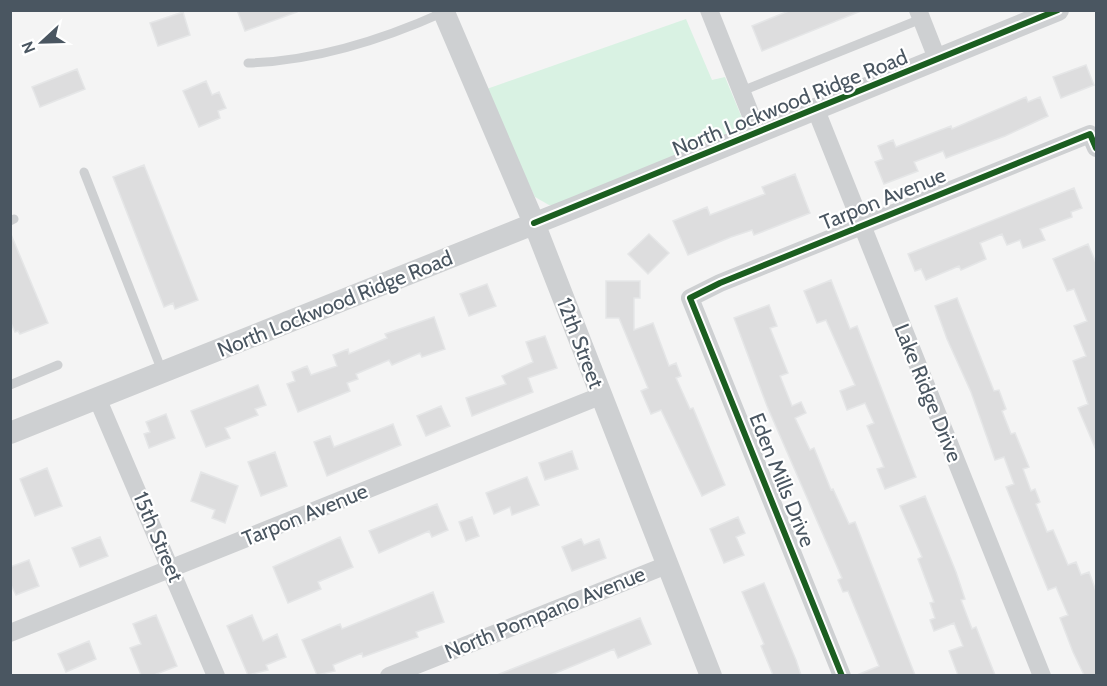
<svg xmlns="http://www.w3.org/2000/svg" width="1107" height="686" viewBox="0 0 1107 686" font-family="Cabin,sans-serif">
  <rect width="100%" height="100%" fill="#f4f4f4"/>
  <path fill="#d9f2e3" d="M686 19 712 80 725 77 742 118 744 129 558 206 549 205 535 197 484 90Z"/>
  <path fill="#ddddde" stroke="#e5e6e7" stroke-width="1.5" d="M237 10H297V12L245 31Z
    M791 10H861V11L762 51 752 26Z
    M183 12 190 35 158 46 150 23Z
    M1086 65 1094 85 1061 98 1053 77Z
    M77 69 85 89 40 107 32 87Z
    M206 81 212 95 219 92 226 108 218 111 220 118 199 127 183 91Z
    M1026 97 1028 102 1040 97 1048 116 1005 136 946 158 943 151 914 162 918 171 884 184 875 162 883 159 878 146 893 140 896 147 951 126 952 129Z
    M144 165 198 300 175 309 173 303 164 307 113 177Z
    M795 174 810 213 754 235 752 230 731 237 688 255 673 221 707 207 710 215 765 194 762 187Z
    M1074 188 1082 208 1071 212 1072 217 1040 229 1045 240 1023 248 1020 240 1007 245 1002 234 980 243 986 259 961 270 959 266 926 280 921 269 915 271 908 254Z
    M10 232 48 323 20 334 18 331 15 332 10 321Z
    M649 234 669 253 648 274 628 254Z
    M1088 244 1096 263V450L1078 408 1088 404 1073 361 1086 356 1074 326 1087 321 1074 289 1067 291 1053 259Z
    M831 280 850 329 857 326 916 477 885 489 877 469 884 467 867 426 874 423 865 403 847 410 840 391 855 385 826 320 817 323 804 291Z
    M606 281H640V298H634V330L653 323 669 366 676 363 681 376 676 378 690 409 693 408 725 485 702 496 661 410 651 414 641 391 648 388 619 318H606Z
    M487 284 496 306 469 316 460 294Z
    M957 298 994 391 999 390 1006 409 1002 411 1011 434 1015 433 1029 467 1023 469 1031 491 1035 489 1040 502 1036 504 1047 532 1053 530 1068 565 1076 562 1081 575 1089 572 1096 591V675H1084L1073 652 1060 618 1068 615 1056 587 1048 590 1006 487 1014 484 1004 457 995 460 971 392 947 339 935 306Z
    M769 305 777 326 770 328 788 373 780 376 792 406 801 402 806 413 795 418 810 450 814 448 831 490 833 489 849 524 855 522 915 675H857L879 666 848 591 843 592 838 580 842 578 767 406 734 318Z
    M434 317 445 349 422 357 420 353 392 365 389 360 356 374 358 379 347 383 350 391 298 412 287 384 295 381 292 372 307 366 311 375 337 366 333 355 348 349 349 354 387 338 385 334Z
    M545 336 557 368 528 378 533 392 472 416 466 398 506 384 502 376 533 362 526 342Z
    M258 385 266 405 255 409 258 415 225 428 230 438 206 447 191 411Z
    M441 406 450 426 426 436 417 416Z
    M166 414 175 438 149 448 144 434 150 432 146 422Z
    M393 424 401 445 327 476 314 442 330 436 334 447Z
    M572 451 578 469 545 480 539 463Z
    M275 452 287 486 261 496 248 462Z
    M47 468 62 506 35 516 20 479Z
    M201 472 238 486 225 523 212 518 215 510 191 501Z
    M527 477 539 505 512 515 510 507 494 514 486 493Z
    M925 496 956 572 965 599 961 600 972 629 976 627 995 675H958L949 651 963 646 954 623 934 631 930 620 935 618 930 603 934 602 918 559 922 557 900 506Z
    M437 504 448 530 432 537 429 531 379 553 369 531Z
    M472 517 479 536 466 541 459 522Z
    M738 517 745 533 736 537 744 555 724 563 710 529Z
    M100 537 108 556 80 567 72 548Z
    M340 537 353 567 318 582 321 589 288 603 273 567Z
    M581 539 584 545 599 539 606 558 572 571 562 547Z
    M29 560 39 586 16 595 10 583V567Z
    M764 583 796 660 801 675H773L761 646 764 644 742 592Z
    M433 592 444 622 416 632 418 637 363 657 362 653 333 665 335 671 317 675 302 640 340 624 342 629Z
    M156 615 177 666 154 675H141L130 648 141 644 133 624Z
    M252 615 263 641 277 634 286 657 266 665 268 670 248 675 227 626Z
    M640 618 651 644 618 658 614 649 551 675H497Z
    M89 641 96 659 66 672 58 654Z"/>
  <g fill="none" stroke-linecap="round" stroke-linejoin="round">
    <path stroke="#ced0d2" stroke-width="9" d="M248 63C316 61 382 40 444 12
      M742 91 921 19
      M84 172 162 371
      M10 221 14 219
      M10 385 58 365"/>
    <path stroke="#ced0d2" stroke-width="18" d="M709 10 758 133
      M918 10 938 61
      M816 110 1042 676
      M98 400 216 676
      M10 633 600 396
      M389 676 667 565
      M842 676 690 298 720 283 1090 134 1096 148"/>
    <path stroke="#ced0d2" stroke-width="22" d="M443 10 534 223 711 676
      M10 433 576 207 1058 10"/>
    <g stroke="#fff" stroke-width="10">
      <path id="cycleway" d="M534 223 1058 10
        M842 676 690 298 720 283 1090 134 1096 148"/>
    </g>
    <use href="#cycleway" stroke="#1b5e20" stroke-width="6"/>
  </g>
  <g text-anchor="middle" stroke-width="4.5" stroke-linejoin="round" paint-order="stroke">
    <g font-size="21" fill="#4a5661" stroke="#fff">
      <text transform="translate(790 103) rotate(-22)" y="7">North Lockwood Ridge Road</text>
      <text transform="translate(883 199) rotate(-22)" y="7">Tarpon Avenue</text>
      <text transform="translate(335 304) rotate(-22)" y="7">North Lockwood Ridge Road</text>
      <text transform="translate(580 343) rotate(69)" y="7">12th Street</text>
      <text transform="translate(928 393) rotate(68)" y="7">Lake Ridge Drive</text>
      <text transform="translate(782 480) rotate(68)" y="7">Eden Mills Drive</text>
      <text transform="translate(305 515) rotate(-22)" y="7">Tarpon Avenue</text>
      <text transform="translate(158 537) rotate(67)" y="7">15th Street</text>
      <text transform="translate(545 613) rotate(-22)" y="7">North Pompano Avenue</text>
    </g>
  </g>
  <rect width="1107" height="686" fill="none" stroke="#4a5661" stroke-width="24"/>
  <g transform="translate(42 42) rotate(248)" stroke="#ffffff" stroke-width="4.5" paint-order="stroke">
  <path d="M0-4.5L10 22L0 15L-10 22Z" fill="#4a5661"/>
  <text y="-9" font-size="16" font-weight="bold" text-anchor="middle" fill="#4a5661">N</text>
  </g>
</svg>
